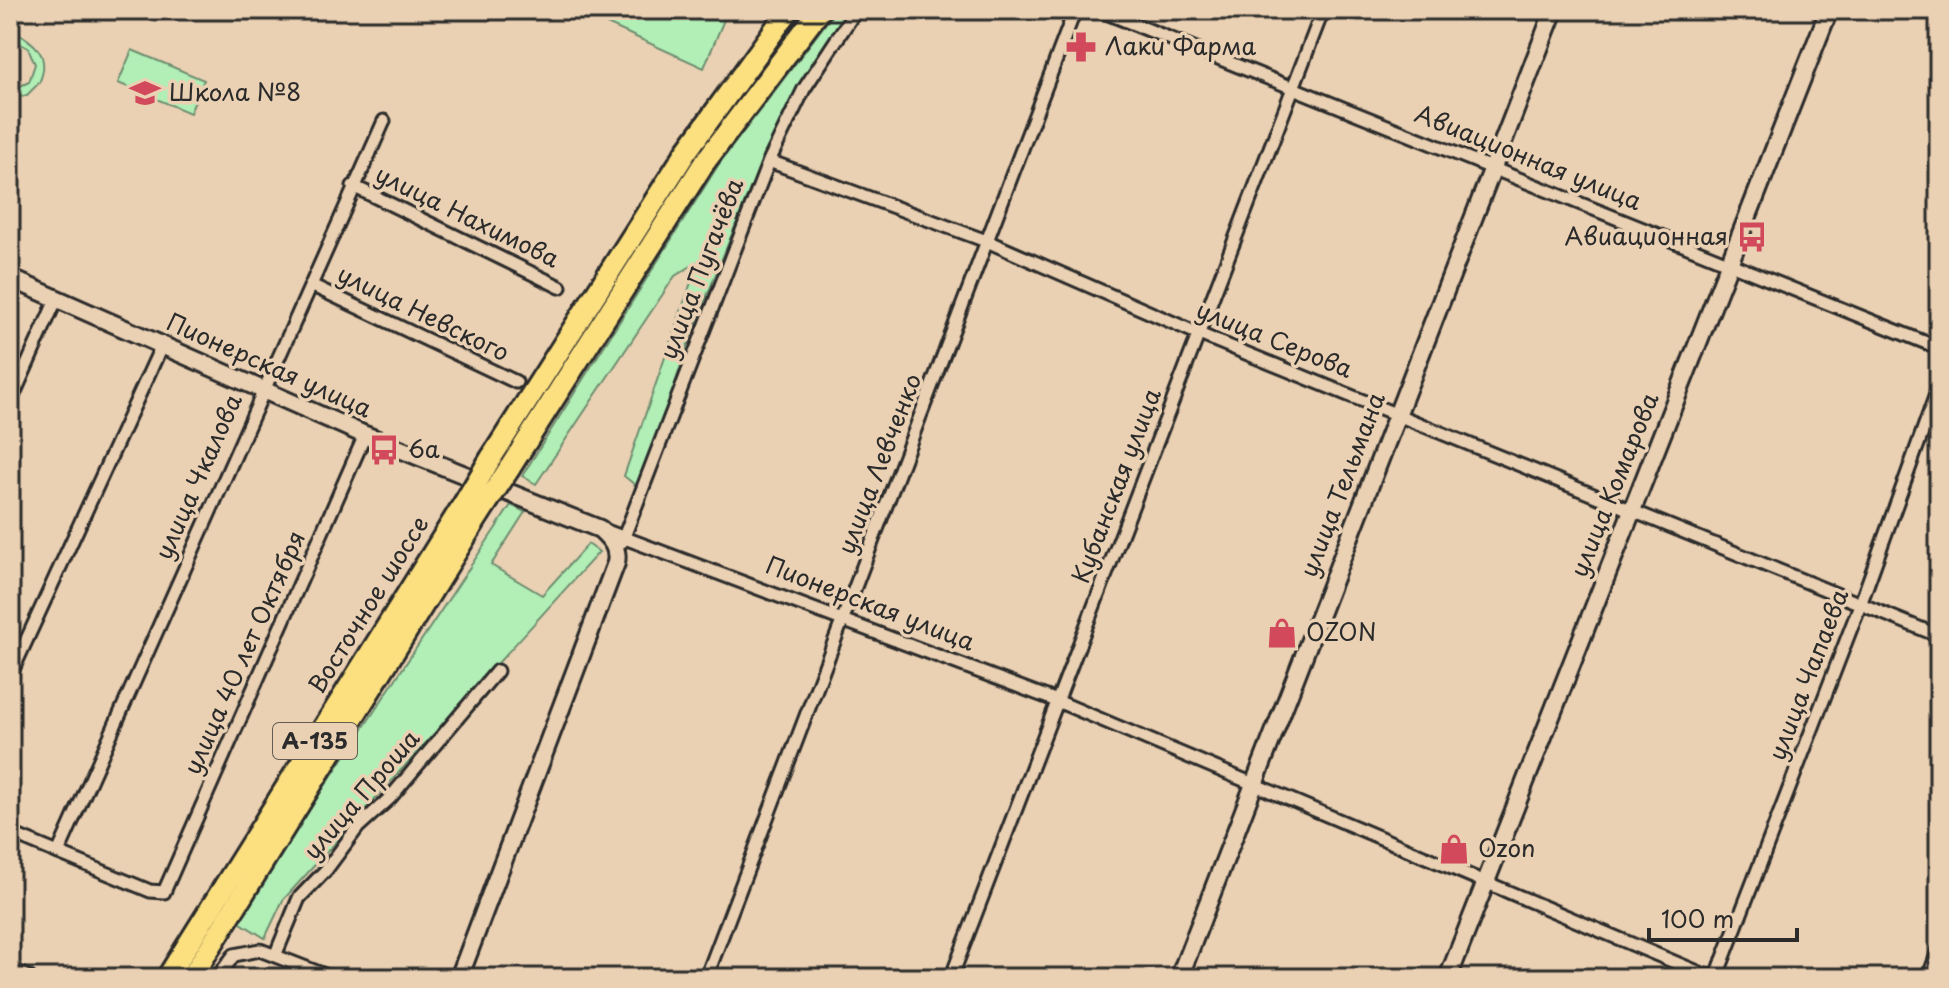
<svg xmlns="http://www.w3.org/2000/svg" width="1949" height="988" viewBox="0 0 1949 988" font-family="'Playpen Sans',sans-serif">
  <rect width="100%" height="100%" fill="#ebd1b3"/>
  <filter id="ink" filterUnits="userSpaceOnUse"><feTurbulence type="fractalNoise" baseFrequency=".0125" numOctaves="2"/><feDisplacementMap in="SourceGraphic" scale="16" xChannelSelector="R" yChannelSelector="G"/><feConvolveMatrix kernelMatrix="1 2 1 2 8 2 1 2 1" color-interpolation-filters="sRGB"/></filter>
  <g filter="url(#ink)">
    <path fill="#b1efb6" stroke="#6e8d70" stroke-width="2" d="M576 10H728L704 68Z
      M836 10H853L789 103 757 172 690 338 640 489 624 476 698 262 675 276 536 484 522 476 719 164Z
      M10 29C34 41 52 55 39 83L27 95 10 99V91L29 82 35 64 28 48 10 38Z
      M132 50 204 80 190 113 118 83Z
      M511 505 525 512 491 565 542 595 588 544 599 552 283 900 265 938 236 920Z"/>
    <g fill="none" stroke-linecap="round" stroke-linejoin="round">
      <g stroke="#2b2b2b" stroke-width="17">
        <path id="street" d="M1099 10 1939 348
          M10 143V149
          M769 161 989 242 1199 334 1939 636
          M353 186 560 287
          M311 285 516 382
          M10 403 56 300
          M601 529 1057 701 1712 978
          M622 542 769 161 804 89 856 10
          M10 676 162 345
          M10 833 150 891 164 892 365 435
          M58 853 384 121
          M275 956 299 898 326 870 358 827 390 798 497 671
          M10 968 30 978
          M217 978 234 955 260 950 332 978
          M706 978 1075 10
          M951 978 1323 10
          M1716 978 1860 605 1939 386
          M1928 978 1939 949"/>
      </g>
      <g stroke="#2b2b2b" stroke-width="22">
        <path id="secondary" d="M10 278 365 435 600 529C611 539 619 548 616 563L459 978
          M1179 978 1554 10
          M1448 978 1829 10"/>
      </g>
      <g stroke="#2b2b2b" stroke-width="26">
        <path id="highway" d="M491 458 686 152 789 10
          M509 469 704 163 820 10
          M167 978 463 505
          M191 978 479 515"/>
      </g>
      <use href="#street" stroke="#ebd1b3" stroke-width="11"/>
      <use href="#secondary" stroke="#ebd1b3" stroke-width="16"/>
      <use href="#highway" stroke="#fce080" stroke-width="20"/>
      <g stroke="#2b2b2b" stroke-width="26" stroke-linecap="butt">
        <path id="highway-bridge" d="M463 505 491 458
          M479 515 509 469"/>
      </g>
      <use href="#highway-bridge" stroke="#fce080" stroke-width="20"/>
    </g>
  </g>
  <defs>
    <g id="pharmacy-bare" transform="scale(2.4)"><path d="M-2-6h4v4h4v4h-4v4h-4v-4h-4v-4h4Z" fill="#d1495b" stroke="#ebd1b3" stroke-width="2.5" paint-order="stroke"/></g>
    <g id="school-bare" transform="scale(2.4)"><path d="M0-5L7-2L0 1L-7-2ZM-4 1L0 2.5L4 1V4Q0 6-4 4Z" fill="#d1495b" stroke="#ebd1b3" stroke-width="2.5" paint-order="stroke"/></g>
    <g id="bus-bare" transform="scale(2.4)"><path d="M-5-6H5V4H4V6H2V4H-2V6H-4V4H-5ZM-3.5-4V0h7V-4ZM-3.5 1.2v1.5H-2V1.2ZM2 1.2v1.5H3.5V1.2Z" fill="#d1495b" stroke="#ebd1b3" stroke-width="2.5" paint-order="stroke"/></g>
    <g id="shop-bare" transform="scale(2.4)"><path d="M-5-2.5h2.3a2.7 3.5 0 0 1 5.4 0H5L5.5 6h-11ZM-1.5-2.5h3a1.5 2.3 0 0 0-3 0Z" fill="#d1495b" stroke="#ebd1b3" stroke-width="2.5" paint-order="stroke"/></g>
  </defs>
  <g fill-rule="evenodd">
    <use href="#pharmacy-bare" x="1081" y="47"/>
    <use href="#school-bare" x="145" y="93"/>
    <use href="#bus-bare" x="1752" y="237"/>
    <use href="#bus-bare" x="384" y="450"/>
    <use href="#shop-bare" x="1282" y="633"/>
    <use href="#shop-bare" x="1454" y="849"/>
  </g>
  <g text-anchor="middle" stroke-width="7" stroke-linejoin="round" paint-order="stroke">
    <rect fill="#ebd1b3" stroke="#655d54" stroke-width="2" x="273" y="723" width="84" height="36" rx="6"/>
    <g font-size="22" font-weight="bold" fill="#2b2b2b">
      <text x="315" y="749">А-135</text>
    </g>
    <g font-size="24" fill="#2b2b2b" stroke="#ebd1b3" text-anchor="start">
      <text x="1105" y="55">Лаки Фарма</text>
      <text x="169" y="101">Школа №8</text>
      <text x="1728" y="245" text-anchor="end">Авиационная</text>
      <text x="408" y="458">6а</text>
      <text x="1306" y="641">OZON</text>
      <text x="1478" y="857">Ozon</text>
    </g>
    <g font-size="24" fill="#2b2b2b" stroke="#ebd1b3">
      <text transform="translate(1528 158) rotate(22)" y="8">Авиационная улица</text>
      <text transform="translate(467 217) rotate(26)" y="8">улица Нахимова</text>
      <text transform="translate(702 269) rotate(-69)" y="8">улица Пугачёва</text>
      <text transform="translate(423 314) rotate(26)" y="8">улица Невского</text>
      <text transform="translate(1274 340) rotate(22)" y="8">улица Серова</text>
      <text transform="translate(269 366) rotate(24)" y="8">Пионерская улица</text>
      <text transform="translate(880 464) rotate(-69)" y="8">улица Левченко</text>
      <text transform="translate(199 477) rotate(-66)" y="8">улица Чкалова</text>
      <text transform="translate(1343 485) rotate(-69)" y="8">улица Тельмана</text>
      <text transform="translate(1615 485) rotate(-68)" y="8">улица Комарова</text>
      <text transform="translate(1117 486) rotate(-69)" y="8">Кубанская улица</text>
      <text transform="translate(870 604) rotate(21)" y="8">Пионерская улица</text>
      <text transform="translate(369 605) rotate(-58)" y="8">Восточное шоссе</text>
      <text transform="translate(245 653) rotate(-66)" y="8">улица 40 лет Октября</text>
      <text transform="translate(1809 675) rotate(-69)" y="8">улица Чапаева</text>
      <text transform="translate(362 795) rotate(-49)" y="8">улица Проша</text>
    </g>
  </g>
  <rect width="1949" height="988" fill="none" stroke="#ebd1b3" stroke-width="40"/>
  <rect x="20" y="20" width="1909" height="948" fill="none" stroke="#2b2b2b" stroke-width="3" filter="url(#ink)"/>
  <path d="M1649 928v12h148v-12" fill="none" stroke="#2b2b2b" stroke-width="4"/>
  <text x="1661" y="928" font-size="24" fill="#2b2b2b" stroke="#ebd1b3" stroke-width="6" paint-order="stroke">100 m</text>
</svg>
